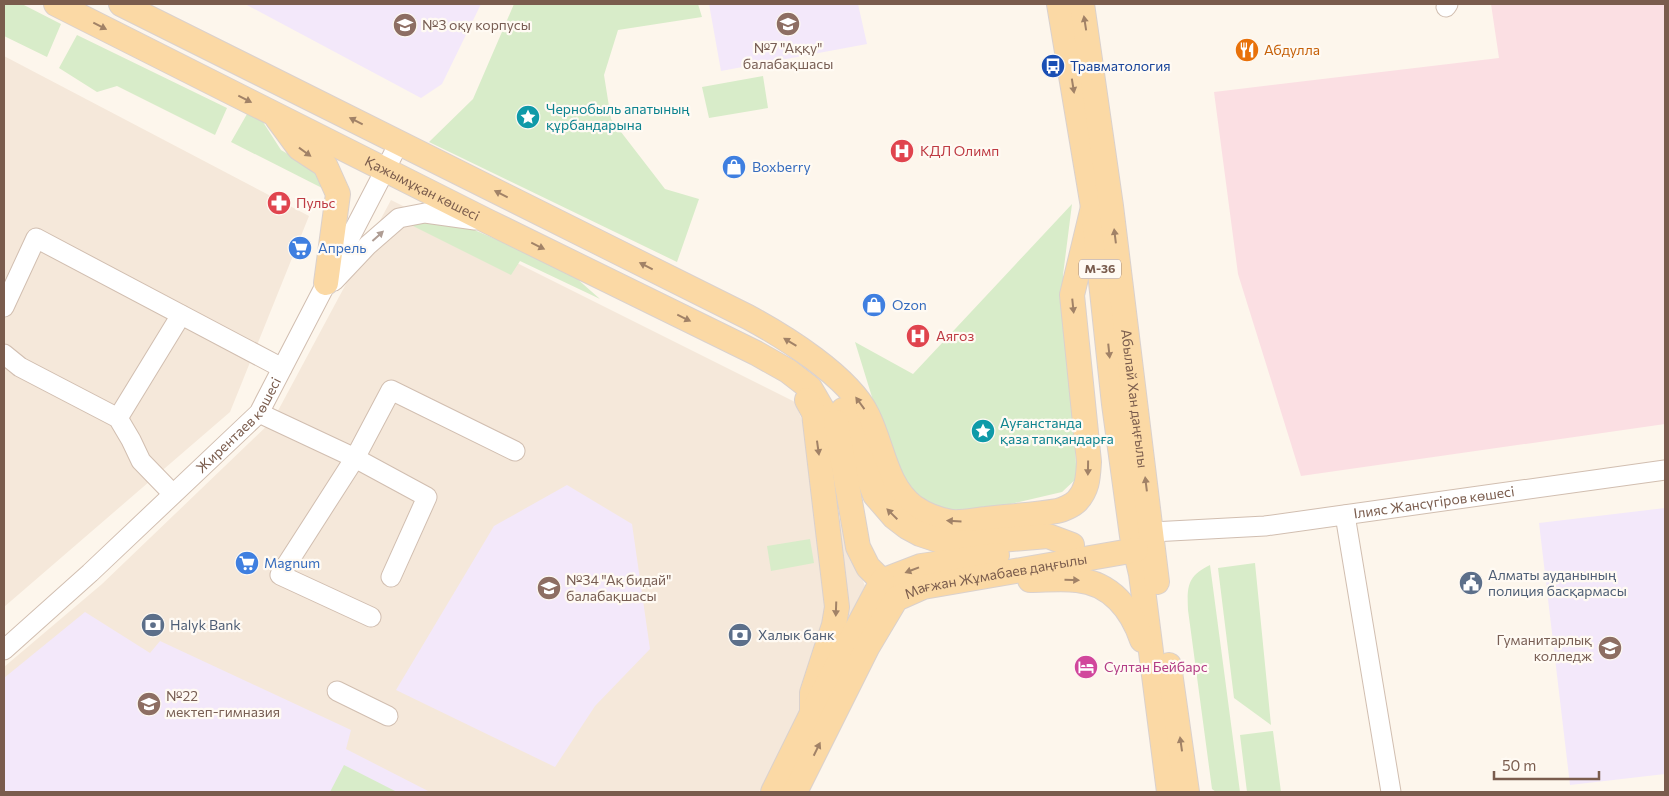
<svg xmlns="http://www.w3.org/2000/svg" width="1669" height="796" viewBox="0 0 1669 796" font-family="Commissioner,sans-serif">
  <rect width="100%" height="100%" fill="#fdf6ec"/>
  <path fill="#f5e8da" d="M4 56 309 216 230 412 4 607Z
    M391 200 795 402 865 586 759 792H4V667L102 584 273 420Z"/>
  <path fill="#f3e8fa" d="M245 4H481L442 84 421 98Z
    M709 4H858L867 44 721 71Z
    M567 485 632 524 650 649 595 706 555 767 396 690 494 526Z
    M1665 508V774L1570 785 1539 523Z
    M85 612 150 653 160 641 351 730 346 749 430 792H4V678Z"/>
  <path fill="#fbdfe3" d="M1491 4H1665V424L1301 476 1238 274 1214 92 1499 58Z"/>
  <path fill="#d8ecc9" d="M4 4H22L61 24 47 57 4 36Z
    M514 4H698L702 17 618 30 604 75 611 119 665 189 699 199 677 262 429 142 473 99Z
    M77 35 227 108 215 135 117 86 97 92 59 68Z
    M763 76 768 108 709 118 702 87Z
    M247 114 263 122 281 150 312 168 323 178 324 189 231 142Z
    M1072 204 1063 275 1077 478 1062 492 980 511 952 514 921 500 901 478 888 449 855 342 913 374Z
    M436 220 458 223 566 269 600 299 520 261 511 275 409 224Z
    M810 539 814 563 771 571 767 546Z
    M1255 563 1271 725 1234 698 1218 568Z
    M1210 565 1240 792H1216L1212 789 1188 610C1187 587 1187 576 1210 565Z
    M1273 731 1281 792H1247L1240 735Z
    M344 765 397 792H330Z"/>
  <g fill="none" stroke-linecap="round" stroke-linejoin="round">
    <g stroke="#d1beb0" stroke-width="21">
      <g id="minor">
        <path d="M1446 7 1448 4"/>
        <path d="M334 281 368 245 399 218 425 213 475 220"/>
        <path d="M4 307 36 238 282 368"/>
        <path d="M4 354 20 367 118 418 131 440 141 461 173 494"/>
        <path d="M259 413 355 458 391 390 515 451"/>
        <path d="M118 418 181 315"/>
        <path d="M1345 515 1391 792"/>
        <path id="s1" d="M1138 535 1152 532 1265 526 1665 470"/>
        <path d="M371 617 280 575 355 458 427 497 391 577"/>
        <path id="s2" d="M4 650 90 573 259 413 399 143"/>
        <path d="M337 691 388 716"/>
      </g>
    </g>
    <g stroke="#dad1cd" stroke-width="26">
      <g id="major">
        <path id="s3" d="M56 4 487 221 756 353 788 371 810 388 838 436"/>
        <path d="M121 4 748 317C785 337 848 376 867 414 883 445 885 485 914 507 924 514 939 520 952 522 963 523 975 520 986 519 1010 516 1034 515 1057 511 1063 510 1073 505 1077 501 1088 489 1088 477 1089 462L1072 295 1093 207"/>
        <path d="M1059 4 1093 207 1114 404 1132 536 1141 574 1169 792"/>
        <path id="s4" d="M1082 4 1111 206 1157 582"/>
        <path d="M277 118 299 148 325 165 338 194 326 283"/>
        <path d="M807 400 814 413 837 607 834 625 812 693V713"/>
        <path d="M843 410 875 495 894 517 907 527 920 534 941 541 966 543 1048 536 1072 545"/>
        <path d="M836 422 858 547 868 567 882 581 891 593"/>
        <path d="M1030 580C1045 580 1062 578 1077 580 1111 583 1132 610 1142 640"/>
        <path d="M882 581 921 566 997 555"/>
        <path d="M1169 665 1187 792"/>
        <path d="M773 792 812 713 882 581"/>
        <path id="s5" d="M795 792 868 646 896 599 923 587 1136 550"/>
      </g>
    </g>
    <use href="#minor" stroke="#fff" stroke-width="19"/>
    <use href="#major" stroke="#fbd9a5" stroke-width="24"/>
  </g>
  <defs><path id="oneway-solid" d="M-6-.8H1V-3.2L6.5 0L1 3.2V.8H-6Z" transform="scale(1.25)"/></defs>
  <g fill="#a18267">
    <use href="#oneway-solid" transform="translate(1085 23) rotate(-99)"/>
    <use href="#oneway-solid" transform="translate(100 26) rotate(27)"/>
    <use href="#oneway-solid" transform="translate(1073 86) rotate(81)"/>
    <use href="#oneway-solid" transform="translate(245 99) rotate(27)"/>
    <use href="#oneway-solid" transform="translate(356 121) rotate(-153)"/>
    <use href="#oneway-solid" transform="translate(305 152) rotate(36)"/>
    <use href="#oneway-solid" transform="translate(501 194) rotate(-153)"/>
    <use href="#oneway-solid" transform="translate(1115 236) rotate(-97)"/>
    <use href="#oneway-solid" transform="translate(538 246) rotate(26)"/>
    <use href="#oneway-solid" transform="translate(646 266) rotate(-153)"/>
    <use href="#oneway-solid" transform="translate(1073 306) rotate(84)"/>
    <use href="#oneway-solid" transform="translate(684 318) rotate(26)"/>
    <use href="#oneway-solid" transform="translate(790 342) rotate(-149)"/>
    <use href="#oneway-solid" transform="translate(1109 351) rotate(84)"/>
    <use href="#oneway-solid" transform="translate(860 403) rotate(-126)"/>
    <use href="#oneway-solid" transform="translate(818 448) rotate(82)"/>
    <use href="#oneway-solid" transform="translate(1088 468) rotate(91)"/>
    <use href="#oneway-solid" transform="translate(1146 484) rotate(-97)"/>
    <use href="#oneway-solid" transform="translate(892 514) rotate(-135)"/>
    <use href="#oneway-solid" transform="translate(954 521) rotate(-177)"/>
    <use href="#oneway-solid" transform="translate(912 570) rotate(159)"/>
    <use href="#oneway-solid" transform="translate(1072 580) rotate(2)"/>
    <use href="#oneway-solid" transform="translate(836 609) rotate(92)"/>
    <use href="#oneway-solid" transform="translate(1181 744) rotate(-98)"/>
    <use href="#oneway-solid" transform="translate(817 749) rotate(-64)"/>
  </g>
  <use fill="#af9d94" href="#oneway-solid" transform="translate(378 236) rotate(-42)"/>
  <defs>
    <g id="school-disc" transform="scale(1.25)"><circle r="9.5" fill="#8d6e63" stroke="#fffaf3"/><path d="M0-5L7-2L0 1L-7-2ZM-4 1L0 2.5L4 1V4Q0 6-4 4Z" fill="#fff"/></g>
    <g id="university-disc" transform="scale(1.25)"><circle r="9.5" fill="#8d6e63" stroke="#fffaf3"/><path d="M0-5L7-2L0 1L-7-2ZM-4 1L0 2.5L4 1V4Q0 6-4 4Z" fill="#fff"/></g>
    <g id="restaurant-disc" transform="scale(1.25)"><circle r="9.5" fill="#e8710a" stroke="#fffaf3"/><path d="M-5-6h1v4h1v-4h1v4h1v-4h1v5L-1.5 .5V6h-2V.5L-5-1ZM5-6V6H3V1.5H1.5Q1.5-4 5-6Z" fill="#fff"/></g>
    <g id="bus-disc" transform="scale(1.25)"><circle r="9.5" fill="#1a4fb4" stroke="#fffaf3"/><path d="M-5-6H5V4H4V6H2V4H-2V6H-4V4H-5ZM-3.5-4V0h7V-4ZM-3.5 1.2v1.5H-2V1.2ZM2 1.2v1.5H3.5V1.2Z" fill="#fff"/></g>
    <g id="sight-disc" transform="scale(1.25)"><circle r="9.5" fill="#0f9aa8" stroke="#fffaf3"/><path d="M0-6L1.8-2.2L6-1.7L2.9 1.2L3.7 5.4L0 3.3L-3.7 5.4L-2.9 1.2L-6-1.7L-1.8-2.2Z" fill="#fff"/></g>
    <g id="hospital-disc" transform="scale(1.25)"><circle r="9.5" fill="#e0444e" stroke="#fffaf3"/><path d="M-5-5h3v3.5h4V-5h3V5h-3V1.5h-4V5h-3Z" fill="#fff"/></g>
    <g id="shop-disc" transform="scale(1.25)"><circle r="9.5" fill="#3f7fe0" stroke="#fffaf3"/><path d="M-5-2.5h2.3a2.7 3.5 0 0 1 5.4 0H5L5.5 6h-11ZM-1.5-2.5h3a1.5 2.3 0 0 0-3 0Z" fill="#fff"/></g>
    <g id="pharmacy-disc" transform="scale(1.25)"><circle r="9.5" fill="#e0444e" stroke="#fffaf3"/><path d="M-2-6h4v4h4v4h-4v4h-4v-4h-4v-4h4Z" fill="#fff"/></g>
    <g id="supermarket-disc" transform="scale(1.25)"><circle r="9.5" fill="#3f7fe0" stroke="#fffaf3"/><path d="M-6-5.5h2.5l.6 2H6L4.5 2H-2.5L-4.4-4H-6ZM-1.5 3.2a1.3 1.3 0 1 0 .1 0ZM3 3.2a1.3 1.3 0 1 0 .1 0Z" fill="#fff"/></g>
    <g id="civic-disc" transform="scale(1.25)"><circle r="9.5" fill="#5c6f8a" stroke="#fffaf3"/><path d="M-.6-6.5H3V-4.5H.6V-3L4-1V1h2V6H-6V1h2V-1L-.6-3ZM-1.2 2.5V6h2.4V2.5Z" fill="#fff"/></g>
    <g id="bank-disc" transform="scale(1.25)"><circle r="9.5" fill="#5c6f8a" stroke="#fffaf3"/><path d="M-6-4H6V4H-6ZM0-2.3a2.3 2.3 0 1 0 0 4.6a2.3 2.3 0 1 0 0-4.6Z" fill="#fff"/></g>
    <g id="hotel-disc" transform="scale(1.25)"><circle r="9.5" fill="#d1479c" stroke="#fffaf3"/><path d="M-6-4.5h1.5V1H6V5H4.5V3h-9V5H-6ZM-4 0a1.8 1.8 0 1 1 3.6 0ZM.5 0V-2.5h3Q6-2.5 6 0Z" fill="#fff"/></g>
  </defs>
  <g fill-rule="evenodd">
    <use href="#school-disc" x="788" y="24"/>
    <use href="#university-disc" x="405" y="25"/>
    <use href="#restaurant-disc" x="1247" y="50"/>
    <use href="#bus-disc" x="1053" y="66"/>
    <use href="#sight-disc" x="528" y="117"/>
    <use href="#hospital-disc" x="902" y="151"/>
    <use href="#shop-disc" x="734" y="167"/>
    <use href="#pharmacy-disc" x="279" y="203"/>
    <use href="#supermarket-disc" x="300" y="248"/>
    <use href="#shop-disc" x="874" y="305"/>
    <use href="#hospital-disc" x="918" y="336"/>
    <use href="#sight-disc" x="983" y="431"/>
    <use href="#supermarket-disc" x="247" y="563"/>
    <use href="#civic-disc" x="1471" y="583"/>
    <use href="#school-disc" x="549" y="588"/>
    <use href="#bank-disc" x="153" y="625"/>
    <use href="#bank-disc" x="740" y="635"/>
    <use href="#university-disc" x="1610" y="648"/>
    <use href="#hotel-disc" x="1086" y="667"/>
    <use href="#school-disc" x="149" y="704"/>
  </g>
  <g text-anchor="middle" stroke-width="4.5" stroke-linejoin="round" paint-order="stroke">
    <rect fill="#fffaf3" stroke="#a28b7f" stroke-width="1" x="1079" y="259.5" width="42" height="19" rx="4"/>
    <g font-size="12" font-weight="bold" fill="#7a5c4d">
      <text x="1100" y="273">M-36</text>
    </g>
    <g font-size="14" fill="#785e54" stroke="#fffaf3" text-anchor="start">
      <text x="422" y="30">№3 оқу корпусы</text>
      <text x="788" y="53" text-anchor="middle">№7 "Аққу"<tspan x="788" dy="16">балабақшасы</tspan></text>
      <text x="566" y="585">№34 "Ақ бидай"<tspan x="566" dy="16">балабақшасы</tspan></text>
      <text x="1592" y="645" text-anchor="end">Гуманитарлық<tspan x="1592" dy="16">колледж</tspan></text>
      <text x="166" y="701">№22<tspan x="166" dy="16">мектеп-гимназия</tspan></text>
    </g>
    <g font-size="14" fill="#c56008" stroke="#fffaf3" text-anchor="start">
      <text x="1264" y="55">Абдулла</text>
    </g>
    <g font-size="14" fill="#164399" stroke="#fffaf3" text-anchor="start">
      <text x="1070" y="71">Травматология</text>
    </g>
    <g font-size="14" fill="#0d838f" stroke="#fffaf3" text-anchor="start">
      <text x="546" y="114">Чернобыль апатының<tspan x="546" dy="16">құрбандарына</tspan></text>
      <text x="1000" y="428">Ауғанстанда<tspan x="1000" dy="16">қаза тапқандарға</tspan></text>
    </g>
    <g font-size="14" fill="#be3a42" stroke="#fffaf3" text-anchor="start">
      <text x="920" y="156">КДЛ Олимп</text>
      <text x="296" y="208">Пульс</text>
      <text x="936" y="341">Аягоз</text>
    </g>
    <g font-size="14" fill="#366cbe" stroke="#fffaf3" text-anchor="start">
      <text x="752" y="172">Boxberry</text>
      <text x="318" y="253">Апрель</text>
      <text x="892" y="310">Ozon</text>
      <text x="264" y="568">Magnum</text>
    </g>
    <g font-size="14" fill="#7a5c4d" stroke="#fffaf3">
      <text dy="5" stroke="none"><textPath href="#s3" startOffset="410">Қажымұқан көшесі</textPath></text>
      <text dy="5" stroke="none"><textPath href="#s4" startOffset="398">Абылай Хан даңғылы</textPath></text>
      <text dy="5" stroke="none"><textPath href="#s2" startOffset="326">Жирентаев көшесі</textPath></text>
      <text dy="5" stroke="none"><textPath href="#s1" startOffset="298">Ілияс Жансүгіров көшесі</textPath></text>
      <text dy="5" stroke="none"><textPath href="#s5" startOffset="321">Мағжан Жұмабаев даңғылы</textPath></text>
    </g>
    <g font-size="14" fill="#4e5e75" stroke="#fffaf3" text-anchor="start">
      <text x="1488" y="580">Алматы ауданының<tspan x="1488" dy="16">полиция басқармасы</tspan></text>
      <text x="170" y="630">Halyk Bank</text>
      <text x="758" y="640">Халык банк</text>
    </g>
    <g font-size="14" fill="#b23c85" stroke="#fffaf3" text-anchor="start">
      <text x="1104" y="672">Султан Бейбарс</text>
    </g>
  </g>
  <rect width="1669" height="796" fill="none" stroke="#7a5c4d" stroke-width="10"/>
  <path d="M1494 771v8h105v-8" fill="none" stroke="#7a5c4d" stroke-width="2.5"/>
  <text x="1502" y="771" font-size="15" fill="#7a5c4d" stroke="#fffaf3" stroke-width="4" paint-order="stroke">50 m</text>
</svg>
